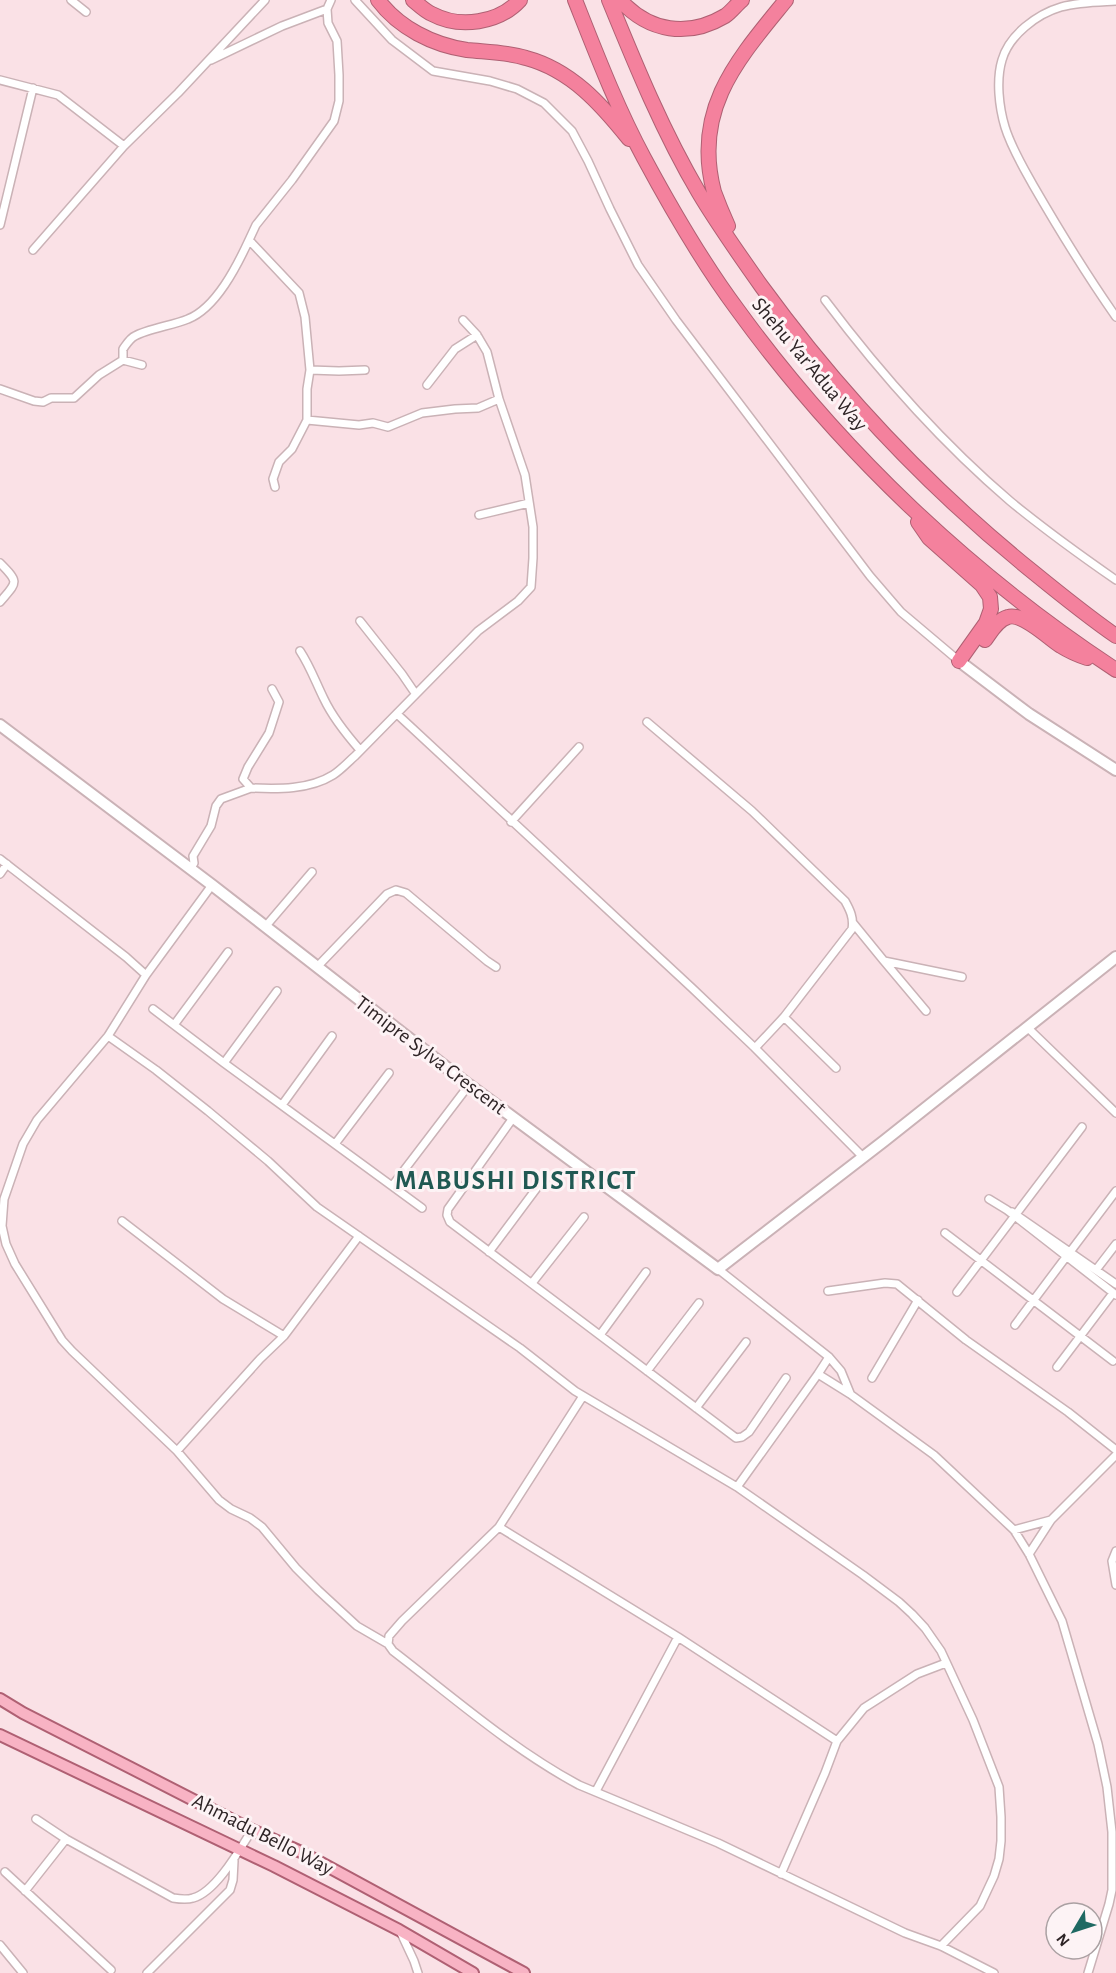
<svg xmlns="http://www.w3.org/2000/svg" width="1116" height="1973" viewBox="0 0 1116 1973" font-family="'Alegreya Sans',sans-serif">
  <rect width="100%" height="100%" fill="#fae1e6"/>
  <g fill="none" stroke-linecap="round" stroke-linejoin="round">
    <g stroke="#cab2b6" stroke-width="10">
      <path id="street" d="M71 0 86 12
        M355 0 392 40 433 71 490 81 517 89 544 103 572 131 588 161 610 209 638 265 676 320 870 576 901 612 959 661
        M1116 1C1098 2 1079 2 1061 7 1037 14 1009 35 1002 60 996 80 999 107 1005 127 1011 147 1023 167 1033 185 1059 230 1086 274 1116 317
        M211 60 282 26 327 9
        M0 80 58 95 124 146 178 93 265 0
        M0 225 33 88
        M33 250 124 146
        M825 300C880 373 941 442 1010 501 1044 529 1080 555 1116 580
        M463 320 477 335 487 352 499 399
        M142 365 123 360V349C126 345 130 338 135 336 147 329 174 325 188 319 216 308 237 266 249 240
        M310 370 339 371 365 370
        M427 385 455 349 477 335
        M0 389 34 401 43 402 51 398H74L99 375 123 360
        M275 487 273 479 279 462 292 449 307 420V389L310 370 305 317 299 293 249 240 256 225 292 180 334 121 339 101V75L337 41 328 23 327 9 331 0
        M479 515 529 503
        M0 563C20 583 17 582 0 602
        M360 621 402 674 415 693
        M300 651C310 666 316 683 324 699 333 718 346 734 360 750
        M272 689 279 702 269 733 248 767 243 779 251 788C278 789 309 790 333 775 341 770 348 762 355 756L478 631 518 601 531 587 533 558V527L525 475 499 399 478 408 455 409 422 413 388 427 373 423 359 425 307 420
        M397 714 692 988 755 1048 863 1157
        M647 722 752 811 845 901C850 910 854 918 852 929L784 1017 755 1048
        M511 822 579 747
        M0 859 126 957 146 975
        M190 869 194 863 193 856 211 826 216 806 221 799 251 788
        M0 874 7 864
        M212 885 146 975 108 1036 37 1120 23 1144 4 1199 2 1226 6 1244 15 1264 62 1340 72 1351 177 1451 219 1500 231 1509 250 1518 262 1527 296 1568 318 1590 357 1626 388 1644
        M853 923 884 961 962 977
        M265 927 312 872
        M884 961 926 1011
        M317 967 387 894 396 890 406 893 487 961 496 967
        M153 1009 224 1063 392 1186 469 1085
        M784 1017 836 1068
        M174 1025 228 952
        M1028 1028 1116 1113
        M108 1036 156 1070 208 1111 268 1161 317 1207 520 1348 575 1391 737 1487 863 1575 899 1602 912 1614 925 1628 941 1651 973 1720 999 1787 1001 1817V1841L999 1859 994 1876 980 1906 941 1946
        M224 1063 277 991
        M282 1105 332 1036
        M513 1118 448 1209 447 1215 450 1222 736 1438 742 1437 749 1432 786 1378
        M335 1144 389 1073
        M392 1186 422 1208
        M989 1199 1007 1210 1116 1295
        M1012 1212 1116 1284
        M122 1221 223 1299 284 1336
        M945 1233 1113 1361
        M489 1252 542 1181
        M1070 1252 1116 1191
        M718 1269 829 1357 841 1371 850 1393
        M1096 1270 1116 1244
        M532 1283 584 1217
        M828 1291 885 1283 897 1284 966 1340 1068 1412 1116 1450
        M957 1292 1082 1127
        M1015 1325 1066 1257
        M600 1335 646 1272
        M1057 1367 1113 1293
        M647 1371 699 1303
        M818 1374 850 1394 934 1455 1014 1530 1029 1554 1062 1621 1098 1744 1107 1787 1112 1832V1890L1109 1904 1088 1973
        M872 1378 918 1300
        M583 1396 499 1527 402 1621 389 1636 388 1644 393 1651C454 1698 512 1749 579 1785L718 1843 905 1933 941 1946 994 1973
        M696 1408 746 1342
        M177 1451 260 1359 284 1336 359 1236
        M737 1487 818 1374 829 1357
        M499 1527 678 1637 837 1741
        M1014 1530 1051 1520
        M1116 1551 1112 1561 1116 1585
        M1029 1554 1051 1520 1116 1455
        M596 1791 678 1637
        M36 1819 66 1839 173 1898C179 1899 187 1900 193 1898 216 1892 240 1849 252 1830
        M5 1872 111 1970
        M781 1874 825 1773 837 1741 864 1708 917 1674 946 1663
        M25 1891 66 1839
        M400 1931 414 1961 418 1973
        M0 1945 23 1973
        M147 1973 230 1890 233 1880 234 1861"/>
    </g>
    <g stroke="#cab2b6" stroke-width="14">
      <path id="secondary" d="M959 661 1029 714 1116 770
        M0 725 212 885 469 1085 718 1269 884 1141 1116 957"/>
    </g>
    <g stroke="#af6073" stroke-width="14">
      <path id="primary" d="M0 1699 23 1713 131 1768 252 1830 301 1852 524 1973
        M0 1735 274 1866 399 1930 473 1973"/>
    </g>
    <g stroke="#af6073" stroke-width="16">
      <path id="highway" d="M378 0C399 28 433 45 467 50 487 52 507 52 526 58 571 70 601 104 629 139
        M413 0C419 5 425 11 432 14 460 29 499 23 520 0
        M575 0C596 53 617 108 644 158 672 210 702 262 737 309 840 451 970 574 1116 670
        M609 0C636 66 663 132 699 193 718 225 740 256 762 287 840 394 930 489 1033 572 1060 594 1087 616 1116 636
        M620 0C649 32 688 38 725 16 731 12 736 5 742 0
        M728 226C723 215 718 203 714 192 692 109 738 59 786 0
        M918 522 929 538 982 585 990 597 991 609 986 623 959 661
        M985 640C991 632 997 620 1008 617 1023 612 1049 639 1061 646 1069 651 1078 655 1087 658"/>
    </g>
    <use href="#street" stroke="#fff" stroke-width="7"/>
    <use href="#secondary" stroke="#fff" stroke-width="10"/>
    <use href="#primary" stroke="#f8b3c4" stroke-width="10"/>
    <use href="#highway" stroke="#f4819d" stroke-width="14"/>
  </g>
  <g text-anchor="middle" stroke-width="6" stroke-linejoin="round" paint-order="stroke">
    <g font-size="21" fill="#2e2426" stroke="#fdf3f5">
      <text transform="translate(810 364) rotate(50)" y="7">Shehu Yar'Adua Way</text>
      <text transform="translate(431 1055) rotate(37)" y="7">Timipre Sylva Crescent</text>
      <text transform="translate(263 1834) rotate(27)" y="7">Ahmadu Bello Way</text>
    </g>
    <g font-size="27" font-weight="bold" letter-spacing="1.5" fill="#205953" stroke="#fdf3f5">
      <text x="516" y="1189">MABUSHI DISTRICT</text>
    </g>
  </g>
  <g transform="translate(1074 1931) rotate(231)"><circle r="28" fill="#fdf3f5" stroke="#aaa0a2" stroke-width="1.5"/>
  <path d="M0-4.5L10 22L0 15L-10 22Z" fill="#1f6962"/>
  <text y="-9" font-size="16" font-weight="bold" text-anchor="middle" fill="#2e2426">N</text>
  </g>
</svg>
